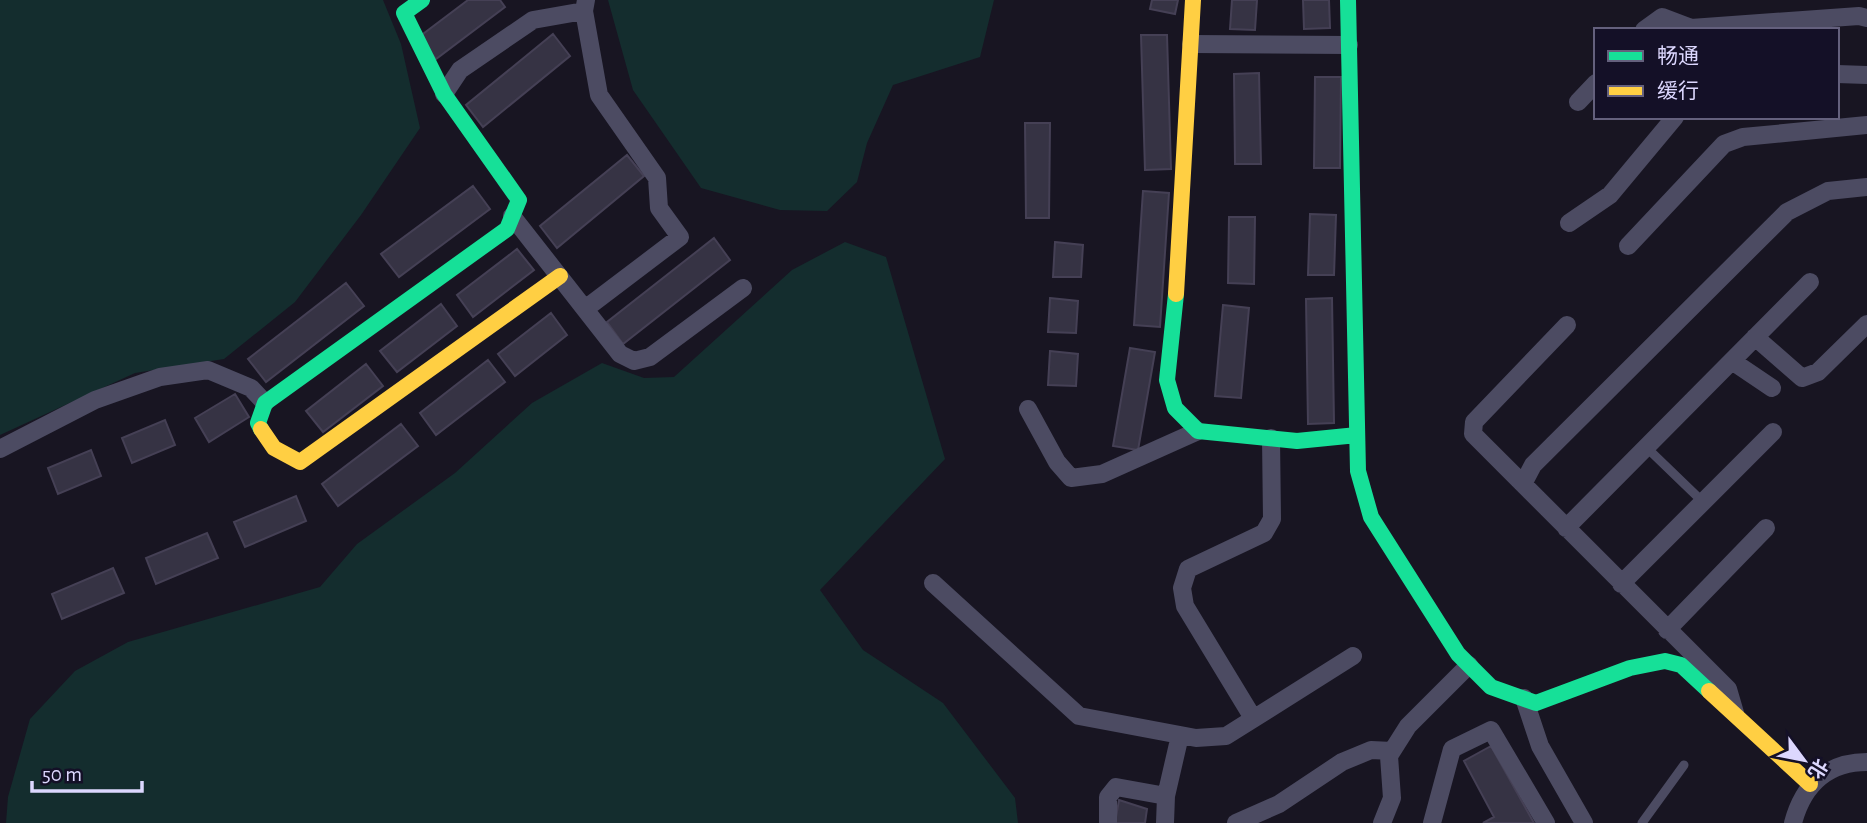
<svg xmlns="http://www.w3.org/2000/svg" width="1867" height="823" viewBox="0 0 1867 823" font-family="'Alegreya Sans','Noto Sans SC',sans-serif">
  <rect width="100%" height="100%" fill="#181522"/>
  <path fill="#142d2e" d="M0 0H383L401 44 420 128 361 215 295 302 224 359 135 373 0 435Z
    M608 0H994L980 57 893 85 867 143 857 182 827 211 780 210 701 188 633 90Z
    M845 242 886 257 945 459 820 590 863 650 943 703 1015 798 1018 823H6L8 797 30 719 75 671 128 642 320 587 357 544 455 473 532 403 602 363 644 378 674 377 792 270Z"/>
  <path fill="#363344" stroke="#454055" stroke-width="2" d="M468 0H500L505 7 436 59 419 37Z
    M1152 0H1178L1175 14 1150 9Z
    M1232 0H1257L1255 30 1230 29Z
    M1303 0H1329L1330 28 1304 29Z
    M553 34 570 56 483 127 466 105Z
    M1141 35H1167L1171 169 1145 170Z
    M1259 73 1261 164H1235L1234 74Z
    M1315 77H1341L1340 168H1314Z
    M1025 123H1050L1049 218H1026Z
    M627 155 644 176 557 248 540 226Z
    M473 186 490 209 399 277 381 254Z
    M1143 191 1169 193 1160 327 1134 325Z
    M1310 214 1336 215 1334 275H1308Z
    M1229 217H1255L1254 284 1228 283Z
    M714 238 730 260 623 344 607 322Z
    M1055 242 1083 245 1081 277H1053Z
    M517 249 534 270 473 317 457 295Z
    M346 283 364 306 266 382 248 359Z
    M1050 298 1078 301 1076 333 1048 332Z
    M1332 298 1334 423 1308 424 1306 299Z
    M441 304 457 326 397 372 380 351Z
    M1223 305 1249 308 1241 398 1215 396Z
    M551 313 567 335 515 376 498 354Z
    M1130 348 1155 352 1138 450 1113 446Z
    M1050 351 1078 354 1076 386 1048 385Z
    M488 360 505 382 436 435 420 413Z
    M366 364 383 386 323 432 306 411Z
    M235 394 249 417 209 442 195 418Z
    M165 420 175 445 132 463 122 438Z
    M401 424 418 446 338 506 322 484Z
    M91 450 101 476 58 494 48 468Z
    M296 496 306 521 245 547 234 522Z
    M207 533 218 558 156 584 146 558Z
    M113 568 124 593 62 619 52 594Z
    M1491 746 1534 823H1483L1494 817 1464 761Z
    M1119 800 1147 809 1145 823H1115Z"/>
  <g fill="none" stroke-linecap="round" stroke-linejoin="round">
    <path stroke="#4c4b62" stroke-width="9" d="M1646 447 1703 502
      M1642 823 1684 765"/>
    <path stroke="#4c4b62" stroke-width="18" d="M1644 30 1662 17 1691 28 1859 16 1867 18
      M1191 44 1349 45
      M1837 74 1867 75
      M444 94 460 70 533 20 584 11
      M1578 102 1596 83
      M512 216 620 354 634 361 650 357 743 288
      M1569 223 1610 195 1675 117
      M1628 246 1724 144 1743 137 1867 125
      M585 309 680 237 659 208 657 178 599 95 584 11 586 0
      M1567 325 1474 422 1473 434 1728 689 1735 713
      M1755 337 1802 378 1818 372 1867 324
      M1732 361 1772 388
      M1028 409 1057 462 1071 478 1102 474 1198 431
      M0 449 95 400 160 377 208 370 251 388 265 403
      M1523 484 1533 465 1787 212 1828 191 1867 187
      M1566 528 1810 282
      M933 583 1079 716 1196 738 1226 736 1353 656
      M1621 584 1773 432
      M1667 630 1766 528
      M1524 698 1540 746 1584 823
      M1253 718 1185 606 1182 588 1188 569 1264 533 1272 519 1271 438
      M1108 823V797L1116 787 1166 796
      M1165 823 1166 796 1178 744
      M1236 823 1279 804 1342 762 1371 750 1392 751
      M1382 823 1392 798 1389 756 1408 726 1469 665
      M1432 823 1452 749 1491 730 1546 823
      M1793 823C1803 785 1827 762 1867 762"/>
    <path stroke="#16e098" stroke-width="16" d="M1348 0 1358 471 1371 517 1458 654 1491 687 1536 703 1630 668 1665 661 1681 665 1709 691
      M1176 294 1167 380 1175 408 1198 431 1297 441 1357 435
      M261 429 258 423 265 403 507 229 519 200 444 94 404 13 422 0"/>
    <path stroke="#ffcf43" stroke-width="16" d="M1176 294 1193 0
      M261 429 274 448 300 462 560 276
      M1709 691 1810 784"/>
  </g>
  <rect x="1594" y="28" width="245" height="91" fill="#141027" stroke="#64607d" stroke-width="2"/>
  <rect x="1608" y="51" width="35" height="10" fill="#16e098" stroke="#64607d" stroke-width="2"/>
  <text x="1657" y="63" font-size="21" fill="#dcd7fe">畅通</text>
  <rect x="1608" y="86" width="35" height="10" fill="#ffcf43" stroke="#64607d" stroke-width="2"/>
  <text x="1657" y="98" font-size="21" fill="#dcd7fe">缓行</text>
  <g transform="translate(1804 760) rotate(122)" stroke="#141027" stroke-width="5" paint-order="stroke">
  <path d="M0-5L12 26L0 18L-12 26Z" fill="#dcd7fe"/>
  <text y="-10" font-size="19" font-weight="bold" text-anchor="middle" fill="#dcd7fe">北</text>
  </g>
  <path d="M32 781v10h110v-10" fill="none" stroke="#dcd7fe" stroke-width="3.5"/>
  <text x="42" y="781" font-size="21" fill="#dcd7fe" stroke="#141027" stroke-width="5" paint-order="stroke">50 m</text>
</svg>
